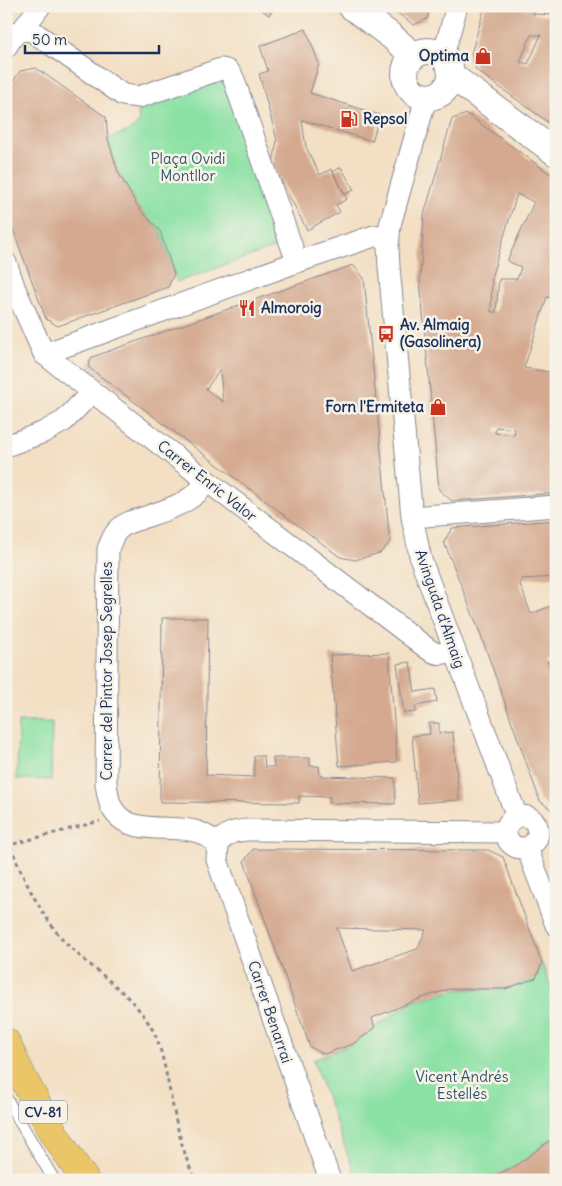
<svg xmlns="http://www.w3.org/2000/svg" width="562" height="1186" viewBox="0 0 562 1186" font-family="Delius,sans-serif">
  <rect width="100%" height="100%" fill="#f7f3e8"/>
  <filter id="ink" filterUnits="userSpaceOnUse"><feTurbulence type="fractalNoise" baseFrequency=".02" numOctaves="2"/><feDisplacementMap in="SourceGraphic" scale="10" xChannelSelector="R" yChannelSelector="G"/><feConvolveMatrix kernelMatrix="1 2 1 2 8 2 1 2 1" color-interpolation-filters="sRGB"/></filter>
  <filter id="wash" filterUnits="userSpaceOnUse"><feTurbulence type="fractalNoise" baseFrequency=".0096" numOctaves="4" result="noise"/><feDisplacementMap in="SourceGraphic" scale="20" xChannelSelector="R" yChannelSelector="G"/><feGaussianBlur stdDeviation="1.12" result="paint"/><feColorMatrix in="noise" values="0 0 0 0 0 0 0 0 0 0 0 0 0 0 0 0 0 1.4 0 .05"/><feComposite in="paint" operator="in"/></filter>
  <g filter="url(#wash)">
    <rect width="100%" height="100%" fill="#f3dfc3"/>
    <path fill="#8be1a4" stroke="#538881" d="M218 80 227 85 282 245 177 282 160 231 138 207 118 172 108 139 129 131 139 123 138 105Z
      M18 722H52L51 780 17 779Z
      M542 963 556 1002V1137C544 1142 536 1152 526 1159 512 1168 498 1175 482 1180H357L313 1060 353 1044 394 1013 415 1001 454 990 505 989 536 978Z"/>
    <g id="blocks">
      <path fill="#d4a98f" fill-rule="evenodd" d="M256 6H275L269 15Z
        M388 6H430L427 19 414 25Z
        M485 6H535L533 14 556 15V128L476 70 471 54ZM531 35H541L528 64 520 62Z
        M306 29 319 64 310 93 380 115 372 141 302 120 306 147 320 175 331 169 347 199 336 205 340 212 307 230 273 165 277 140 259 74 268 71 260 46Z
        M36 68 106 117 108 139 118 172 138 207 160 231 174 274 168 287 58 326 46 319 6 211V93L20 71Z
        M467 114 556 178V300L547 297 524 368 556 373V493L452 501 439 490 420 280 424 215 452 119ZM517 194 534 202 507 261 521 267 517 279H499L496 312H491L492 275ZM496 427 515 429 514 435 495 433Z
        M341 167 354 190 345 194 333 172Z
        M353 265 364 278 390 542 380 553 355 560 340 557 88 367 92 357ZM220 370 223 402 206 389Z
        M556 520V577L522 579 520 584 531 614 556 604V662L547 661 554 680H556V811H553L540 801 480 633 444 542 452 528Z
        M162 618H208L206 775 254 777V756H264L265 767H274L273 758H310V766H319L320 776 395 778V804L329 803 330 797 299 796V803L160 802Z
        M389 653 397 762 339 766 330 655Z
        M410 662 415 692 435 689 437 702 415 706 416 712 404 713 397 664Z
        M429 723H439V733L453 732 459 800 418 803 412 736 430 734Z
        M253 849 488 850 503 857 542 963 536 978 505 989H450L422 998 372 1018 375 1028 353 1044 324 1054 310 1047 244 861ZM337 928 426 930 417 949 352 971Z
        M556 1136V1180H485L514 1167Z"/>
    </g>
  </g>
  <g filter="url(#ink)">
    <use href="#blocks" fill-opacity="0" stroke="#878790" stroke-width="1"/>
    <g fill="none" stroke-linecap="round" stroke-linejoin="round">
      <g stroke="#878790" stroke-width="13">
        <path id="service" d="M6 1098 54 1180"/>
      </g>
      <g stroke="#878790" stroke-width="23">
        <path id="minor" d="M23 29 40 6
          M6 47C14 35 16 28 32 31L123 95 139 97 221 69C229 70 231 73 234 80L297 262
          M443 56 457 6
          M426 98 390 225 388 247 389 267 412 517 421 560 517 817
          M6 263 15 289 44 354 207 481 428 649C438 656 443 654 453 650
          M44 354 297 262 374 236 389 235
          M6 446 44 432 64 421 92 392
          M207 481C193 504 164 510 140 519 132 521 125 523 119 529 113 534 111 542 108 549L106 783C107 790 108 799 111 806 126 838 171 823 198 832 205 834 211 839 218 844
          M412 517 556 506
          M506 832a16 16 0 1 1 32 0a16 16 0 1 1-32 0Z
          M218 844 217 860 330 1180
          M218 844C226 833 234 831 247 830L506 832
          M527 848 556 925"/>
      </g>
      <g stroke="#878790" stroke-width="28">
        <path id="tertiary" d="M351 6 391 36 414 56
          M405 74a23 23 0 1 1 46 0a23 23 0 1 1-46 0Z
          M452 76 556 153"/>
      </g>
      <g stroke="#878790" stroke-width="29">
        <path id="primary" d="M6 1042C27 1090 55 1137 85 1180"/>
      </g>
      <path stroke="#878790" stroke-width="3" stroke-dasharray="4 4" stroke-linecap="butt" d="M6 831C16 867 43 921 70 947 97 973 132 994 151 1027 160 1042 163 1060 167 1077 174 1112 180 1147 195 1180
        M6 846 100 821"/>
      <use href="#service" stroke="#fff" stroke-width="11"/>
      <use href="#minor" stroke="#fff" stroke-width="21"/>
      <use href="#tertiary" stroke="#fff" stroke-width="26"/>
      <use href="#primary" stroke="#eac669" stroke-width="28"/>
    </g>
  </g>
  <defs>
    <g id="shop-bare" transform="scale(1.35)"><path d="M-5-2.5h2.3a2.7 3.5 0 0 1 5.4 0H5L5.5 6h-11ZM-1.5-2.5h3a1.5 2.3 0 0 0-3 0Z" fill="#c8321e" stroke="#f7f3e8" stroke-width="2.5" paint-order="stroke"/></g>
    <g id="fuel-bare" transform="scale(1.35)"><path d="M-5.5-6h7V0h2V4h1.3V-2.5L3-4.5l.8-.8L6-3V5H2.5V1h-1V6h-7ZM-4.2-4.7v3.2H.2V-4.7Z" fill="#c8321e" stroke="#f7f3e8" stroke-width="2.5" paint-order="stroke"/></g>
    <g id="restaurant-bare" transform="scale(1.35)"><path d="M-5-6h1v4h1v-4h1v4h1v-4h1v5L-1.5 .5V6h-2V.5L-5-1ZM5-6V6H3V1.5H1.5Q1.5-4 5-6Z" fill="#c8321e" stroke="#f7f3e8" stroke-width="2.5" paint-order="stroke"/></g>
    <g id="bus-bare" transform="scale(1.35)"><path d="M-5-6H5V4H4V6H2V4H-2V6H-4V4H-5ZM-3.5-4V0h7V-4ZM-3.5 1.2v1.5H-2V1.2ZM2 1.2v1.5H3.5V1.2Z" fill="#c8321e" stroke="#f7f3e8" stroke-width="2.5" paint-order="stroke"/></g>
  </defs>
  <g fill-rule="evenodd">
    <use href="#shop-bare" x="483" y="56"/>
    <use href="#fuel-bare" x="349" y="119"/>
    <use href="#restaurant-bare" x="247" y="308"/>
    <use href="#bus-bare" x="386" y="334"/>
    <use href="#shop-bare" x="438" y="407"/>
  </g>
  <g text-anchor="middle" stroke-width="5" stroke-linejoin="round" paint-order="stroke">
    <rect fill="#f7f3e8" stroke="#5d6a87" stroke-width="1" x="19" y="1100.5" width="48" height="23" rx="4"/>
    <g font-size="14" font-weight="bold" fill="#1b2f5e">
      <text x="43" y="1117">CV-81</text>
    </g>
    <g font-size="15" font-weight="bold" fill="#1b2f5e" stroke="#f7f3e8" text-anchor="start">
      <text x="469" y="61" text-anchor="end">Optima</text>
      <text x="363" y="124">Repsol</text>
      <text x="261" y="313">Almoroig</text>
      <text x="400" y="330">Av. Almaig<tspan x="400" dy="17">(Gasolinera)</tspan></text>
      <text x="424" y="412" text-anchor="end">Forn l'Ermiteta</text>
    </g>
    <g font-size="15" fill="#31536c" stroke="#f7f3e8">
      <text x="188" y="164">Plaça Ovidi<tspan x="188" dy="17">Montllor</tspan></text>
      <text x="462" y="1082">Vicent Andrés<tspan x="462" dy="17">Estellés</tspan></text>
    </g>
    <g font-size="15" fill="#1b2f5e" stroke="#f7f3e8">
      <text transform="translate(207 481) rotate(38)" y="5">Carrer Enric Valor</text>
      <text transform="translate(440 609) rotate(71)" y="5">Avinguda d'Almaig</text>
      <text transform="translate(107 671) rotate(-90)" y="5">Carrer del Pintor Josep Segrelles</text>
      <text transform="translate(270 1012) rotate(71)" y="5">Carrer Benarrai</text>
    </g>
  </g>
  <rect width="562" height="1186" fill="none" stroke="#f7f3e8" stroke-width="25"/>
  <path d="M25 45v8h134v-8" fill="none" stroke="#1b2f5e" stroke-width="2.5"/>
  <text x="32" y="45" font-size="15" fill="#1b2f5e" stroke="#f7f3e8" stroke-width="4" paint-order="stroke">50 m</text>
</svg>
